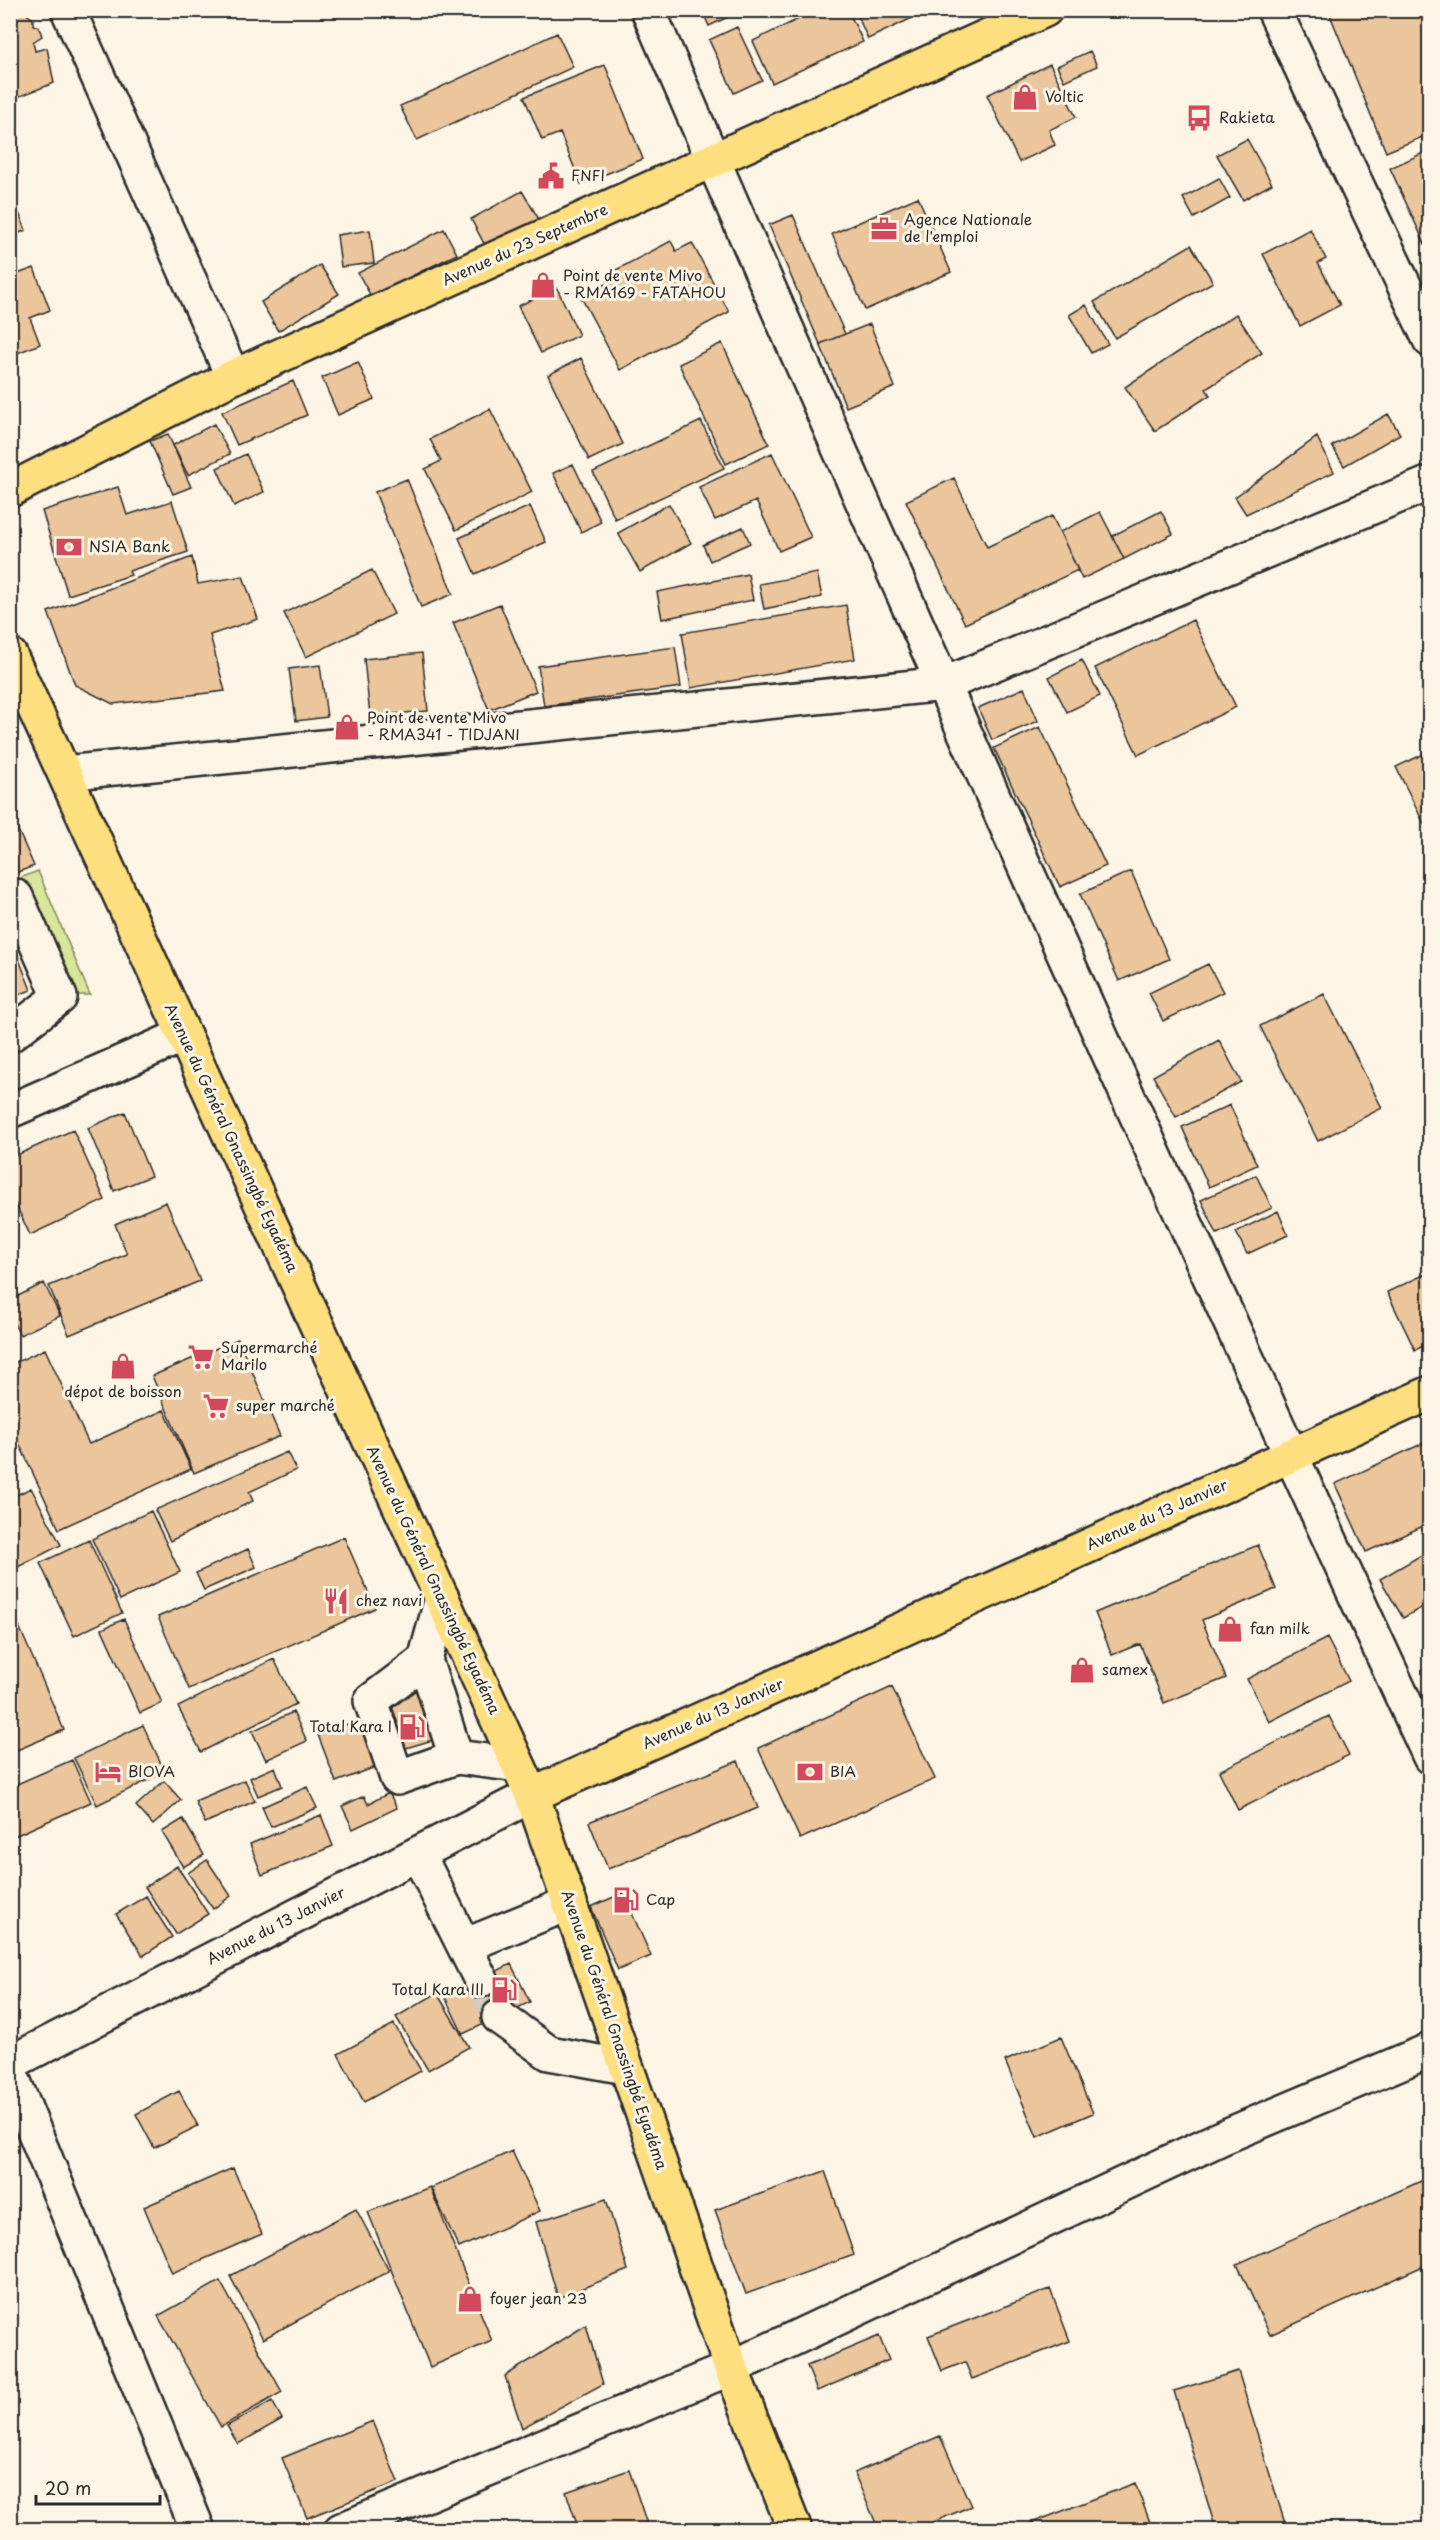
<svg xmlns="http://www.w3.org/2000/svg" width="1440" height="2540" viewBox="0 0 1440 2540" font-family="'Playpen Sans',sans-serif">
  <rect width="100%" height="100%" fill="#fcf5e5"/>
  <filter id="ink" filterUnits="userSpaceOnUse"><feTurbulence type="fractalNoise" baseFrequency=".0167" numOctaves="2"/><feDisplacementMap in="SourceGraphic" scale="12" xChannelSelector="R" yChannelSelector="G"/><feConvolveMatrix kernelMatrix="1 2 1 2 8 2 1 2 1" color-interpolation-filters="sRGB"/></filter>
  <g filter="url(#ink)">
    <path fill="#d7e699" stroke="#818862" stroke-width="1.5" d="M38 871 90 995H76L35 901 20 878Z"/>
    <path fill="#ebc59b" stroke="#2b2b2b" stroke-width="1.5" d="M22 10 33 19V25L39 27 42 36 33 42 35 51 47 48 54 83 10 100V15Z
      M702 10H743L709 26Z
      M817 10H848L863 42 772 83 753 41Z
      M855 10H929L868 39Z
      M1328 10H1422L1430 30V134L1386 152Z
      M737 27 762 80 734 93 709 40Z
      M557 33 573 67 417 140 400 106Z
      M1090 51 1097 66 1064 81 1057 66Z
      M1050 64 1076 117 1049 130 1055 145 1019 162 987 95Z
      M605 65 643 159 581 184 560 133 542 140 524 97Z
      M1247 139 1272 184 1243 200 1217 155Z
      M1430 150V255L1390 168Z
      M1219 178 1230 198 1194 218 1183 198Z
      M10 191 26 230 10 237Z
      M522 191 540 221 488 251 471 219Z
      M918 197 951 272 865 310 832 234Z
      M793 215 845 334 820 344 769 225Z
      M444 229 457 254 371 296 358 273Z
      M1310 229 1326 259 1318 263 1340 305 1300 326 1263 254Z
      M370 230 374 263 341 267 337 235Z
      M671 241 676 251 692 243 729 312 620 370 581 297 618 278 614 271Z
      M1191 245 1213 282 1115 338 1094 302Z
      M320 265 339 294 278 331 261 302Z
      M34 268 50 310 30 318 40 344 10 356V272L12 276Z
      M557 288 579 335 541 353 518 306Z
      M1086 305 1108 344 1091 353 1069 315Z
      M1236 314 1262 353 1206 389 1210 395 1155 431 1125 387Z
      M870 324 895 387 846 407 820 344Z
      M722 343 769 444 726 464 679 364Z
      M581 358 623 444 589 460 548 375Z
      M358 362 374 399 338 415 322 378Z
      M293 381 307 415 237 445 222 412Z
      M490 409 532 492 456 530 425 469 441 461 430 439Z
      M1388 414 1400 434 1344 466 1332 446Z
      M701 421 724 468 615 519 593 472Z
      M214 424 230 454 188 475 173 445Z
      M168 434 191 487 173 494 150 441Z
      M1317 437 1334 472 1246 514 1235 497Z
      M772 453 811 537 779 551 756 501 715 520 699 487Z
      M246 454 264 492 234 506 217 468Z
      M573 464 601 522 581 532 553 473Z
      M954 478 987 547 1052 516 1078 570 965 624 906 501Z
      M407 479 453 594 421 607 375 492Z
      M118 487 127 515 172 501 188 552 129 571 131 575 68 595 42 511Z
      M669 504 691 543 640 572 618 533Z
      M530 506 546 542 475 574 459 538Z
      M1161 511 1173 534 1124 559 1112 536Z
      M1100 512 1124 559 1082 579 1060 532Z
      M743 527 750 543 710 561 703 545Z
      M192 557 198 584 243 576 258 619 210 635 225 691 113 704 75 685 48 612Z
      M372 570 394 614 306 657 284 613Z
      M817 573 822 597 764 609 759 584Z
      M748 574 753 600 662 619 657 592Z
      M500 604 536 691 489 710 453 623Z
      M846 605 855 659 691 688 682 633Z
      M1193 620 1236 707 1138 755 1095 668Z
      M675 647 681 687 544 706 538 666Z
      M422 653 428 711 370 716 364 659Z
      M1082 660 1100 696 1067 712 1049 677Z
      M320 665 327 717 296 721 289 669Z
      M1024 688 1038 721 992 740 978 708Z
      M1040 727 1106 866 1060 887 994 748Z
      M1430 751V836L1396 767Z
      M10 812 34 866 10 875Z
      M1131 871 1169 959 1119 981 1080 894Z
      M10 936 31 990 10 998Z
      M1208 964 1223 992 1163 1021 1149 993Z
      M1324 994 1382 1108 1318 1141 1260 1026Z
      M1219 1040 1241 1082 1176 1117 1153 1076Z
      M1230 1105 1257 1165 1209 1187 1182 1127Z
      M125 1112 151 1176 114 1191 88 1128Z
      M73 1130 105 1200 30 1235 10 1192V1158Z
      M1256 1175 1272 1208 1217 1234 1201 1200Z
      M166 1202 200 1281 69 1335 49 1286 127 1254 115 1224Z
      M1278 1211 1288 1235 1247 1254 1236 1232Z
      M1430 1246V1269L1420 1251Z
      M1430 1272V1343L1415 1350 1387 1292Z
      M44 1283 60 1316 20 1335 10 1316V1300Z
      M238 1339 280 1436 194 1473 152 1376Z
      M45 1349 89 1444 164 1410 191 1469 59 1529 10 1424V1365Z
      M1430 1440V1523L1366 1552 1335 1484Z
      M287 1452 296 1470 249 1492 253 1501 170 1541 155 1510Z
      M31 1488 61 1545 10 1571V1498Z
      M151 1511 180 1572 120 1600 92 1539Z
      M344 1537 375 1608 189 1689 158 1617Z
      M89 1540 122 1613 74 1636 40 1563Z
      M1258 1545 1276 1589 1202 1620 1226 1678 1164 1703 1140 1644 1112 1655 1095 1613Z
      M248 1549 256 1567 204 1590 196 1573Z
      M1430 1550V1603L1403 1618 1380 1579Z
      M124 1619 162 1703 140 1713 102 1629Z
      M18 1624 64 1730 10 1753V1627Z
      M1327 1638 1349 1681 1269 1722 1247 1679Z
      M274 1659 296 1704 201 1752 178 1707Z
      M892 1687 935 1779 800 1839 758 1748Z
      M419 1690 433 1740 392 1752 378 1700Z
      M293 1712 307 1741 266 1760 252 1731Z
      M1329 1716 1349 1755 1238 1810 1219 1771Z
      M361 1719 378 1766 336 1782 318 1735Z
      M143 1725 165 1772 97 1805 74 1758Z
      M72 1760 91 1802 10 1838V1787Z
      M738 1761 758 1808 608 1869 589 1822Z
      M275 1767 282 1786 258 1796 250 1778Z
      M245 1780 255 1801 205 1823 195 1801Z
      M164 1781 181 1800 153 1825 136 1806Z
      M307 1787 317 1808 271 1827 262 1807Z
      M389 1793 397 1808 353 1829 342 1806 364 1796 368 1804Z
      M321 1815 333 1846 262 1875 250 1844Z
      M183 1819 204 1855 183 1867 162 1832Z
      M207 1860 231 1896 213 1909 188 1873Z
      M177 1866 208 1914 176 1934 145 1887Z
      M623 1893 651 1956 618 1970 591 1907Z
      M146 1896 172 1937 143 1956 116 1914Z
      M511 1964 530 2002 463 2034 445 1997Z
      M437 1993 469 2047 428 2070 396 2017Z
      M394 2024 421 2071 364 2102 338 2054Z
      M1061 2037 1093 2113 1037 2137 1005 2061Z
      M179 2091 198 2126 154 2148 136 2114Z
      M512 2151 540 2211 459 2248 431 2188Z
      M233 2168 262 2234 172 2273 144 2207Z
      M825 2171 854 2255 746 2294 715 2210Z
      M1430 2177V2263L1270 2335 1237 2264Z
      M430 2187 492 2341 430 2367 368 2212Z
      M606 2199 628 2270 558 2298 536 2222Z
      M356 2209 389 2271 263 2339 230 2276Z
      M220 2281 282 2392 221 2427 158 2316Z
      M1050 2289 1070 2341 972 2379 965 2362 942 2371 928 2336Z
      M586 2325 603 2384 522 2428 505 2376Z
      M879 2336 889 2360 817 2391 807 2366Z
      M1238 2371 1287 2530H1216L1174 2391Z
      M272 2401 282 2419 238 2444 227 2426Z
      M373 2421 398 2482 307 2518 282 2458Z
      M940 2436 971 2506 915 2530H879L854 2473Z
      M629 2470 649 2530H579L566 2492Z
      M1135 2483 1153 2530H1031L1029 2524Z"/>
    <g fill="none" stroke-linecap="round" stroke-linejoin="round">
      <path stroke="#d2cdc0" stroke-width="33" stroke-dasharray="33 16" stroke-linecap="butt" d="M481 1980 499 2017"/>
      <g stroke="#2b2b2b" stroke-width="38">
        <path id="minor" d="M68 10 233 377
          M648 10C901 596 1162 1178 1430 1757
          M1274 10 1430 340
          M65 773 945 684 1430 483
          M10 894 16 897 60 997 10 1035
          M10 1111 184 1035
          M442 1598 425 1660 456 1757 518 1765
          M425 1660 371 1701 397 1778 456 1757
          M418 1854 464 1946 570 1903
          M464 1946 481 1980
          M499 2017 549 2053 626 2067
          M10 2063 532 1795
          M10 2072 198 2530
          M341 2530 731 2368 1221 2138 1430 2050"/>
      </g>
      <g stroke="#2b2b2b" stroke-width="38">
        <path id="major" d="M10 490 233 377 1045 10
          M10 655 532 1795 731 2368 795 2530
          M532 1795 1430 1393"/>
      </g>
      <use href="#minor" stroke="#fcf5e5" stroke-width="33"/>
      <use href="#major" stroke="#fddf80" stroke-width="33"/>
    </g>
  </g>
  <defs>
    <g id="shop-bare" transform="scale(2.07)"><path d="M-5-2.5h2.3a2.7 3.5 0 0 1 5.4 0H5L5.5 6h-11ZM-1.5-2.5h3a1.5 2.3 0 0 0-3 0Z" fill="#d1495b" stroke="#fcf5e5" stroke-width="2.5" paint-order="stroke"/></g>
    <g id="bus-bare" transform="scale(2.07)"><path d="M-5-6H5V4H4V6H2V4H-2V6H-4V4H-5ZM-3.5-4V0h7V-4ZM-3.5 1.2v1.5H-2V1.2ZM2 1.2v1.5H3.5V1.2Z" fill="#d1495b" stroke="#fcf5e5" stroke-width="2.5" paint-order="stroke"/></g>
    <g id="civic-bare" transform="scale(2.07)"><path d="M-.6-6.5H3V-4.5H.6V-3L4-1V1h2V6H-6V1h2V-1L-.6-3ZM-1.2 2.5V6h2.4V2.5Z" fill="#d1495b" stroke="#fcf5e5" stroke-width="2.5" paint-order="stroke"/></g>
    <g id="office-bare" transform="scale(2.07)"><path d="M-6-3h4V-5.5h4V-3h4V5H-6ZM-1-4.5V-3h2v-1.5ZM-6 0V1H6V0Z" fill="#d1495b" stroke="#fcf5e5" stroke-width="2.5" paint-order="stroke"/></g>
    <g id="bank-bare" transform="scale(2.07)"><path d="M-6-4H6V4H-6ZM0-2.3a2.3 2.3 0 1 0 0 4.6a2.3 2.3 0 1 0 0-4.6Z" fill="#d1495b" stroke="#fcf5e5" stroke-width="2.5" paint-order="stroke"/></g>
    <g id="supermarket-bare" transform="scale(2.07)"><path d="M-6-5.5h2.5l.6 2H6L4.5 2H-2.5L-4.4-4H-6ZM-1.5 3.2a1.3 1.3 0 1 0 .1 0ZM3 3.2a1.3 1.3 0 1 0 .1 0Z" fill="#d1495b" stroke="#fcf5e5" stroke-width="2.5" paint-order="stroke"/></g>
    <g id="restaurant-bare" transform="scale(2.07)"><path d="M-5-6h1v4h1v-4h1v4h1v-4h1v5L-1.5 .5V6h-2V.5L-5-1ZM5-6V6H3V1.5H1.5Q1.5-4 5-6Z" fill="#d1495b" stroke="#fcf5e5" stroke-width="2.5" paint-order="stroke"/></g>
    <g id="fuel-bare" transform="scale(2.07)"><path d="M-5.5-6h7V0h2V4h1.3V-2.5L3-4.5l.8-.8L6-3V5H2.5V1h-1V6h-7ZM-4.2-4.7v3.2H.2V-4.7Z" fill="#d1495b" stroke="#fcf5e5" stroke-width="2.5" paint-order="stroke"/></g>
    <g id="hotel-bare" transform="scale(2.07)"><path d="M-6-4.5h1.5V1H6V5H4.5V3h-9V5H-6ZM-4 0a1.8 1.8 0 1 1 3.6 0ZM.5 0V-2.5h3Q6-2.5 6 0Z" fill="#d1495b" stroke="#fcf5e5" stroke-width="2.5" paint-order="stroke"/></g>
  </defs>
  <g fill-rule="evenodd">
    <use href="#shop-bare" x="1025" y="97"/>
    <use href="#bus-bare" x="1199" y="118"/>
    <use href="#civic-bare" x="551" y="176"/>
    <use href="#office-bare" x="884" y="229"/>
    <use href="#shop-bare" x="543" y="285"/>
    <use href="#bank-bare" x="69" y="547"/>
    <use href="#shop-bare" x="347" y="727"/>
    <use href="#supermarket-bare" x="201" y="1357"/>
    <use href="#shop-bare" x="123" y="1366"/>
    <use href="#supermarket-bare" x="216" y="1406"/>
    <use href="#restaurant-bare" x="336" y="1601"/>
    <use href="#shop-bare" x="1230" y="1629"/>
    <use href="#shop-bare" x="1082" y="1670"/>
    <use href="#fuel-bare" x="412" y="1727"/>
    <use href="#hotel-bare" x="108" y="1772"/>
    <use href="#bank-bare" x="810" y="1772"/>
    <use href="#fuel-bare" x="626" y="1900"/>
    <use href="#fuel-bare" x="504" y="1990"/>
    <use href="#shop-bare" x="470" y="2299"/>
  </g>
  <g text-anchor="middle" stroke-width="6" stroke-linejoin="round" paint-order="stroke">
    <g font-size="15" fill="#2b2b2b" stroke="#fcf5e5" text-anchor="start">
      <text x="1045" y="102">Voltic</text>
      <text x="1219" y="123">Rakieta</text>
      <text x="571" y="181">FNFI</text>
      <text x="904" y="225">Agence Nationale<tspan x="904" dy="17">de l'emploi</tspan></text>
      <text x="563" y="281">Point de vente Mivo<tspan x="563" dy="17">- RMA169 - FATAHOU</tspan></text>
      <text x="89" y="552">NSIA Bank</text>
      <text x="367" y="723">Point de vente Mivo<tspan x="367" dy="17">- RMA341 - TIDJANI</tspan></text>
      <text x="221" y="1353">Supermarché<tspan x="221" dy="17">Marilo</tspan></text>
      <text x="123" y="1397" text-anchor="middle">dépot de boisson</text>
      <text x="236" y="1411">super marché</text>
      <text x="356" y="1606">chez navi</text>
      <text x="1250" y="1634">fan milk</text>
      <text x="1102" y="1675">samex</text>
      <text x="392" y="1732" text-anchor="end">Total Kara I</text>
      <text x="128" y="1777">BIOVA</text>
      <text x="830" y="1777">BIA</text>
      <text x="646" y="1905">Cap</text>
      <text x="484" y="1995" text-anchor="end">Total Kara III</text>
      <text x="490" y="2304">foyer jean 23</text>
    </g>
    <g font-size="15" fill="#2b2b2b" stroke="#fcf5e5">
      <text transform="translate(525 245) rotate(-24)" y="5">Avenue du 23 Septembre</text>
      <text transform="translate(231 1138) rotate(65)" y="5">Avenue du Général Gnassingbé Eyadéma</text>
      <text transform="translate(1157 1515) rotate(-24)" y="5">Avenue du 13 Janvier</text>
      <text transform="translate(433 1580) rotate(65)" y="5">Avenue du Général Gnassingbé Eyadéma</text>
      <text transform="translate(713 1714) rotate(-24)" y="5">Avenue du 13 Janvier</text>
      <text transform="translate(276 1926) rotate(-27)" y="5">Avenue du 13 Janvier</text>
      <text transform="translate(614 2030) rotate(71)" y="5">Avenue du Général Gnassingbé Eyadéma</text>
    </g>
  </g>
  <rect width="1440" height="2540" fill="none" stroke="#fcf5e5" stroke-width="36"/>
  <rect x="18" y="18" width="1404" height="2504" fill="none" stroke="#2b2b2b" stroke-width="2" filter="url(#ink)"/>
  <path d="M36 2495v9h124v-9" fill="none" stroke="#2b2b2b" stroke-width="3"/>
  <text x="45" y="2495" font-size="18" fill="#2b2b2b" stroke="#fcf5e5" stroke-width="4.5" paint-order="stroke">20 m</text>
</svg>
